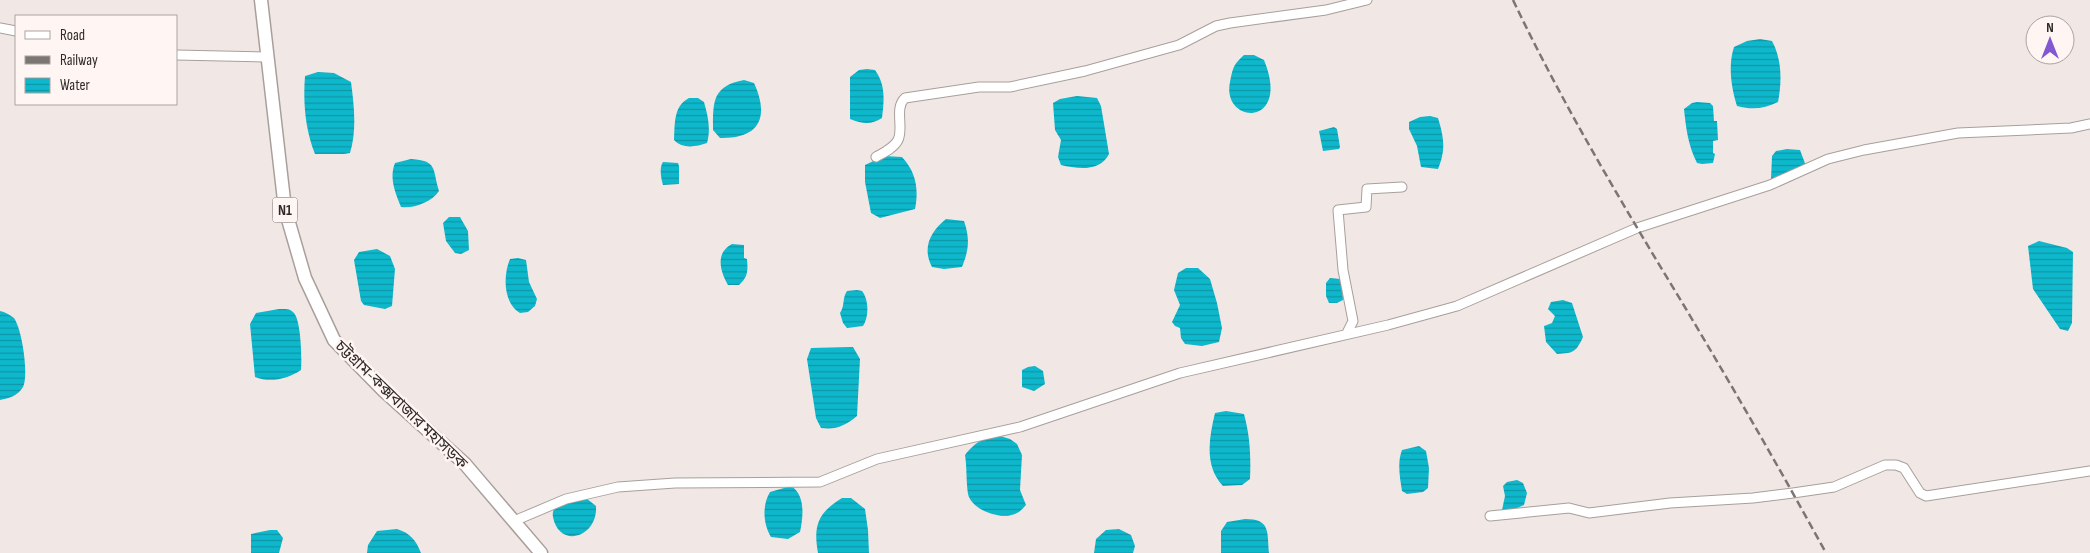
<svg xmlns="http://www.w3.org/2000/svg" width="2090" height="553" viewBox="0 0 2090 553" font-family="'Sofia Sans Condensed','Noto Sans Bengali',sans-serif">
  <defs>
    <pattern id="water-rules" width="6" height="5" patternUnits="userSpaceOnUse" patternTransform="scale(1.25)"><rect width="6" height="5" fill="#0eb8cc"/><path d="M0 2.5h6" fill="none" stroke="#0e96a6"/></pattern>
  </defs>
  <rect width="100%" height="100%" fill="#f1e8e5"/>
  <path fill="url(#water-rules)" d="M1760 39 1772 41C1782 59 1782 82 1778 102 1764 109 1752 110 1737 106 1731 87 1728 65 1734 47L1747 41Z
    M1244 55H1254L1264 60C1292 128 1221 125 1230 82 1233 68 1233 65 1244 55Z
    M867 69 875 70C886 85 884 101 882 118 871 125 863 124 850 119V77L859 70Z
    M318 72 334 73 351 82C354 105 357 130 350 153L344 154H315C305 129 303 102 305 76Z
    M744 80 754 83C770 118 759 139 720 138L713 130C713 102 712 86 744 80Z
    M1077 96 1097 98 1101 106 1109 154C1100 172 1078 169 1061 165L1058 157 1061 140 1055 130 1053 103 1060 99Z
    M689 98H698L704 102C708 116 711 129 707 143 696 147 682 149 674 140 675 125 673 106 689 98Z
    M1697 102 1710 103 1713 106 1714 121H1717L1718 140 1713 141V153L1715 154 1713 163 1702 164 1697 163C1688 145 1686 128 1684 109L1692 103Z
    M1430 116 1438 118C1444 138 1446 149 1438 169L1421 167 1417 146 1409 129V122L1420 117Z
    M1334 127 1337 129 1340 147 1339 149 1323 151 1319 131Z
    M1787 149 1800 150 1806 166 1777 181 1771 179 1772 156 1776 151Z
    M884 156 902 157C916 172 919 189 915 209L880 218 871 213 865 182V165Z
    M411 159C438 161 432 168 439 191 432 202 413 209 401 207 395 192 389 178 395 163Z
    M663 162 678 163 679 166V184L663 185C661 178 659 168 663 162Z
    M449 217H460L468 231 469 250 461 254 455 253 446 241 443 223Z
    M946 219 964 221C970 238 969 250 962 267L944 269 932 267C922 248 930 232 946 219Z
    M2039 241 2067 248 2073 252 2072 323 2068 331 2060 329 2033 289 2028 246Z
    M732 244 744 245V258L747 259C748 271 748 277 739 285H728C720 271 715 253 732 244Z
    M377 249 390 256 395 269 392 306 385 309 364 305 361 301 354 260 359 252Z
    M518 258 526 260 529 282 537 299 535 306 528 312 520 313C503 303 503 275 510 259Z
    M1186 268H1198L1210 279 1217 303 1222 328 1219 342 1202 346 1185 344 1181 338 1180 328 1175 326 1172 322 1180 305 1174 290 1178 273Z
    M1330 278 1340 279 1342 284 1343 300 1337 303H1329L1326 296V283Z
    M857 290 862 291C869 300 869 317 863 326L847 328 843 323 840 313C845 306 842 298 847 291Z
    M1563 300 1572 303 1583 337C1576 352 1574 353 1557 354L1546 342 1544 326 1552 323 1555 316 1548 309 1551 302Z
    M279 309C285 309 290 308 294 313 301 321 302 358 301 370 288 379 270 383 255 377L250 324 256 313Z
    M0 311C5 312 10 315 14 318 22 329 29 375 23 387 18 396 9 398 0 400Z
    M853 347 860 359 857 416C845 426 836 430 821 428L816 418 807 359 811 348Z
    M1035 366 1043 371 1045 384 1034 391 1022 387V370L1028 367Z
    M1226 411 1244 414C1250 436 1251 456 1250 479L1242 485 1223 486C1204 466 1209 438 1215 413Z
    M1000 436 1010 439 1017 444 1022 455 1020 490 1026 505C1024 507 1021 511 1017 513 1003 521 972 511 968 494 966 481 967 467 965 455 976 441 984 438 1000 436Z
    M1419 446 1426 451 1429 468 1428 488 1423 492 1407 494 1402 491C1400 478 1397 463 1402 450Z
    M1517 480 1523 483 1527 493 1524 505 1513 510H1502L1505 496 1503 486 1507 482Z
    M791 486C806 495 803 518 800 532L788 539 771 537C763 524 762 505 770 492Z
    M586 498 596 506C598 538 559 549 553 517 552 512 554 507 559 504 566 500 578 500 586 498Z
    M842 498H851L865 509 868 530 869 553H818C813 525 818 513 842 498Z
    M1245 519C1271 519 1267 532 1269 553H1221V531L1227 522Z
    M397 529C410 533 416 540 421 553H367L368 545 377 531Z
    M1119 529 1131 535 1135 546 1133 553H1094L1096 539 1106 530Z
    M270 530H277L283 538 279 553H251V534Z"/>
  <g fill="none" stroke-linecap="round" stroke-linejoin="round">
    <g stroke="#a89f9c" stroke-width="11">
      <path id="minor" d="M0 28 16 31
        M176 55 268 57
        M876 157C883 153 894 148 898 140 904 128 894 108 905 98L979 87H1010L1085 71 1179 45 1216 26 1230 23 1326 10 1367 0
        M1347 333 1353 321 1343 270 1338 210 1366 207 1367 189 1402 187
        M1490 516 1569 508 1589 513 1670 503 1753 498 1793 493 1834 487 1885 465H1896L1904 468 1920 493 1926 496 2090 471
        M514 521 566 499 618 487 675 483 820 482 877 459 1020 427 1180 373 1388 325 1457 306 1637 228 1770 185 1828 159 1864 150 1958 133 2071 128 2090 124"/>
    </g>
    <g stroke="#a89f9c" stroke-width="15">
      <path id="highway" d="M261 0 285 209 305 278 334 340 384 391 465 464 541 553"/>
    </g>
    <use href="#minor" stroke="#fff" stroke-width="9"/>
    <use href="#highway" stroke="#fff" stroke-width="12"/>
    <path stroke="#7b7573" stroke-width="2.5" stroke-dasharray="8 4" stroke-linecap="butt" d="M1513 0C1563 105 1623 205 1683 304 1732 386 1780 469 1826 553"/>
  </g>
  <g text-anchor="middle" stroke-width="5" stroke-linejoin="round" paint-order="stroke">
    <rect fill="#fff5f2" stroke="#6d6765" stroke-width="1" x="272.5" y="197.5" width="25" height="25" rx="4"/>
    <g font-size="15" font-weight="bold" fill="#2e2a29">
      <text x="285" y="215">N1</text>
    </g>
    <g font-size="16" fill="#2e2a29" stroke="#fff5f2">
      <text transform="translate(402 404) rotate(44)" y="6">চট্টগ্রাম-কক্সবাজার মহাসড়ক</text>
    </g>
  </g>
  <rect x="15" y="15" width="162" height="90" fill="#fff5f2" stroke="#aba4a2"/>
  <rect x="25" y="31" width="25" height="8" fill="#ffffff" stroke="#aba4a2"/>
  <text x="60" y="40" font-size="15" fill="#2e2a29">Road</text>
  <rect x="25" y="56" width="25" height="8" fill="#7b7573" stroke="#aba4a2"/>
  <text x="60" y="65" font-size="15" fill="#2e2a29">Railway</text>
  <rect x="25" y="78" width="25" height="15" fill="url(#water-rules)" stroke="#aba4a2"/>
  <text x="60" y="90" font-size="15" fill="#2e2a29">Water</text>
  <g transform="translate(2050 40)"><circle r="24" fill="#fff5f2" stroke="#aba4a2"/>
  <path d="M0-4L9 19L0 12L-9 19Z" fill="#8158d1"/>
  <text y="-8" font-size="14" font-weight="bold" text-anchor="middle" fill="#2e2a29">N</text>
  </g>
</svg>
